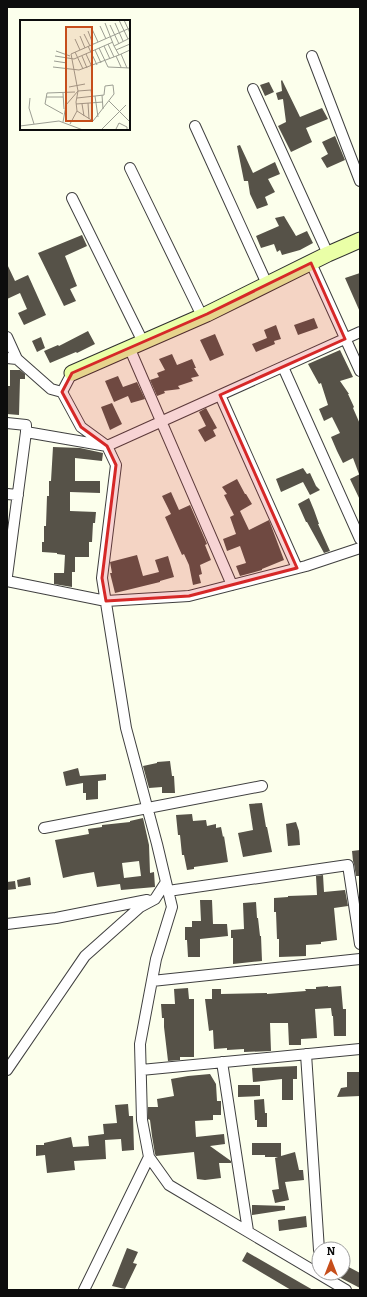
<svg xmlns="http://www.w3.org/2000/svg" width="367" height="1297" viewBox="0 0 367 1297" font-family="Bitter,serif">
  <rect width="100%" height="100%" fill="#fcffec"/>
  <path fill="#565248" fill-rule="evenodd" d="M282 80 300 117 322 108 328 119 306 128 312 142 291 152 278 126 286 122 283 99 278 100 276 93 282 91 281 81Z
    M269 82 274 92 265 96 260 85Z
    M335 136 345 160 327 168 321 158 328 154 322 142Z
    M240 145 253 173 275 162 280 174 268 179 275 192 265 197 268 205 257 209 250 194 248 181H244L237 146Z
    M284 216 296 236 307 231 313 243 300 250 282 255 280 250 277 252 274 244 261 248 256 236 279 226 275 218Z
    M82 235 87 246 65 256 77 286 70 289 76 301 64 306 38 253Z
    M7 264 15 281 28 275 46 315 24 325 18 313 27 309 20 293 7 299Z
    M360 273V312L345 278Z
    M314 318 318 328 298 335 294 325Z
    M276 325 281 339 274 341 275 344 256 352 252 344 267 338 264 330Z
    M88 331 95 344 77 353 76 352 50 363 44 351 58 345 59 346Z
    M215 334 224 355 210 361 200 340Z
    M41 337 45 348 37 352 32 341Z
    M340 350 353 377 340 381 349 394H348L354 407 353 408 360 424 359 474 353 458 343 463 337 451 331 437 340 433 332 417 324 421 319 409 328 405 321 383 319 384 308 364Z
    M172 354 177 365 192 359 196 368H194L199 376 191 378 193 381 178 386 180 389 164 391 165 393 157 396 150 380 159 377 157 373 165 370 159 359Z
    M10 370H20L25 374V379H20L19 415 7 414 8 386H10Z
    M118 376 123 387 137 382 145 399 131 403 128 396 114 402 105 381Z
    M112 403 122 424 110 430 101 407Z
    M206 408 217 428 213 430 216 436 205 442 198 430 206 426 199 412Z
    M53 447 80 448 103 453 102 461 75 458V481H100V493L70 492V511L96 512 95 523H93L92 542H89V557H75V572H72V587L54 584V573H64L65 555 57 554V553L42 552V542H44V526H46L47 496H49V481H51Z
    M303 468 307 474 310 473 316 486 320 490 310 495 303 482 281 492 276 479Z
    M360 474V500L350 479Z
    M237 479 245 494H246L252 504 240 511 249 530 269 520 284 560 262 569V570L240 576 236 566 246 563 240 546 227 551 223 539 236 534 230 517 234 515 224 495 227 494 222 487Z
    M171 492 179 510 190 505 207 544 205 545 211 560 200 565 202 574 199 575 201 583 193 585 189 565 184 554 182 555 165 517 171 514 162 496Z
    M309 498 314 510 319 524H318L330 551 324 553 307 522H306L298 504Z
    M137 555 143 576 159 572 155 560 168 556 174 577 160 581V582L115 593 110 573H112L110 562Z
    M170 761 172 776H174L175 793H162V787L149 788 143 766 157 763V762Z
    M78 768 80 776 106 774V780L98 781V799L86 800V793H83V783L66 786 63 772Z
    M262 803 266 827H267L272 852 243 857 238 833 253 830 249 804Z
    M192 814 193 821 206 820 207 826 216 824V828L221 827 223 837 224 836 228 862 194 867V869L187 870 184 855H182L180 835H178L176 815Z
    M143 818 149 845 150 873 154 872 155 887 121 890 120 884 97 887 94 872 76 875 63 878 55 840 89 834 88 829 102 827V825L130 822V821ZM139 861 141 876 124 878 122 863Z
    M296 822 299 831 300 845 288 846 286 824Z
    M360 850V876H356L354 864 353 861 352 851Z
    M323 875 324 892 345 890 348 906 334 908 337 940 321 942V944L306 945V956L279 957V939H277L276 912H274V898L288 897V896L317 895 316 876Z
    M30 877 31 885 18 887 17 880Z
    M15 881 16 889 7 890V882Z
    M200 900H212L213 924H227L228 936 200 939V957H188L187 940H185V927H192V921H201Z
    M256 902 257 918H258L260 936H261L262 961 233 964V938H231V930L244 929 243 903Z
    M328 986V987L341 986 343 1009H346V1036H334L333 1016H332L331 1008 315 1009 317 1038 301 1039V1045H289L288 1023H270L271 1051 244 1052V1049L227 1050V1048L214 1049 213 1030 209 1031 205 999H212V989H221V994L267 993V994L306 991 305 989H316V987Z
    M188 988 189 999H194V1057H180V1060L168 1061 164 1027V1018H162L161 1004H175L174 989Z
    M297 1066V1079H293V1100H282V1079L253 1082 252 1068Z
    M347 1072H360V1096L337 1097 341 1088 347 1087Z
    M210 1074 216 1084 217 1101H221V1115H213V1120L195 1121 196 1137 224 1134 225 1144 210 1146 231 1161V1163H219L221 1178 205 1180 197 1179 194 1152 156 1156 155 1154 152 1136 150 1120 148 1119V1107H158L157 1099 174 1096 171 1079 188 1076Z
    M238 1085H260V1096L238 1097Z
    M264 1099 265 1113H267V1127H257V1120H255L254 1100Z
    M128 1104 129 1116H133L134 1150 122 1151 121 1139 105 1140 106 1159 74 1161 75 1170 47 1173 45 1155 36 1156V1145H44V1143L71 1137 73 1147 89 1146 88 1136 104 1134 103 1124 117 1123 115 1105Z
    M252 1143H281V1156L295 1152 299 1170H303L304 1180 285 1182 289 1200 275 1203 272 1190 279 1189 275 1158 278 1157H265V1155H252Z
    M252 1205 285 1206V1210L252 1215Z
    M306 1216 307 1227 279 1231 278 1220Z
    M127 1248 138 1252 133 1263 137 1264 125 1289 112 1286Z
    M247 1252 313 1290H291L242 1261Z
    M343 1264 360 1273V1288L331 1273H343Z"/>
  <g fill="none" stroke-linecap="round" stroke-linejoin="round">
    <g stroke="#404040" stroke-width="12">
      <path id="street" d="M312 56 360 181
        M253 89 328 254
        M195 126 267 284
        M130 168 202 316
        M72 198 143 342
        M311 263 360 371
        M7 337 17 359
        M129 347 232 585
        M7 358 17 359 51 389 62 392
        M283 367 360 539
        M220 395 297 568
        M7 423 26 425V432L107 446 360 332
        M7 494 18 495
        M7 576 26 432
        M7 581 106 601 189 596 306 566 360 548
        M44 828 262 786
        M166 882 172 907 156 959 140 1044 142 1120 149 1157 169 1185 346 1290
        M168 891 348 865 360 944
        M7 924 56 918 147 900
        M152 981 360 959
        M306 1054 319 1250
        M222 1062 248 1231
        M7 1070 85 956 140 907 155 899 166 882 157 844 126 728 102 578 116 465 107 446 81 427 62 392 72 373
        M141 1070 360 1049
        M84 1290 149 1157"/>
    </g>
    <g stroke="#2f2f2f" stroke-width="17">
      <path id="secondary" d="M72 373 207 314 328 254 360 240"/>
    </g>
    <use href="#street" stroke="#fff" stroke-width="10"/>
    <use href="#secondary" stroke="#eaffa7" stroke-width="15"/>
  </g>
  <path fill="#d62828" fill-opacity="0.2" stroke="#d62828" stroke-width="3" stroke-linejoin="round" d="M311 263 345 339 220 395 297 568 189 596 106 601 102 578 116 465 107 446 81 427 62 392 72 373 207 314Z"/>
  <g transform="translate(20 20)">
    <rect width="110" height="110" fill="#fcffec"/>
    <path fill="none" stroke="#9c9e93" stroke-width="1" d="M99 0 108 19M104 0 110 13M85 3 94 26 110 18M95 3 103 21M90 5 99 24M80 6 86 19M72 9 78 22M68 11 73 24M64 14 70 26M60 16 65 28M55 19 60 30M88 24 94 37M68 26 77 45M84 26 90 39M94 26 99 35 110 30M79 28 88 47 110 48M75 30 81 43M96 30 110 24M36 31 50 36M55 32 63 49M66 34 72 47M101 34 107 48M35 36 54 39 93 22M62 36 67 48M96 36 101 47M34 41 47 43M33 47 59 50 99 35M49 67 65 64M58 71 71 70 72 76M43 73 44 89M82 75 83 89M75 76 78 97M26 77H43M10 78 9 88 14 104M57 78 84 75 85 66 93 65 94 74 73 101 57 91 56 82 58 71M89 81 110 102M68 83 69 99M56 84 83 82M62 84 64 96M43 94 25 84 27 73 55 72M43 102 46 85 58 71 51 34 110 8M50 104 57 91M0 106 39 101 63 110M96 109 99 103 107 107V110M81 110 106 85"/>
    <path fill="#c64e1b" fill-opacity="0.15" stroke="#c64e1b" stroke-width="2" d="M46 7H72V101H46Z"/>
    <rect width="110" height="110" fill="none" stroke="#0d0d0d" stroke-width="2"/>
  </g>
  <rect width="367" height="1297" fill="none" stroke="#0d0d0d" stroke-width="16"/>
  <g transform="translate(331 1261)"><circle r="19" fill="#ffffff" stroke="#9e9e9e"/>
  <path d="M0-3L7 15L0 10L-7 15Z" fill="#c64e1b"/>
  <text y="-6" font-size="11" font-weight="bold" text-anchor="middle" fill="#0d0d0d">N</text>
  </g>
</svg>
